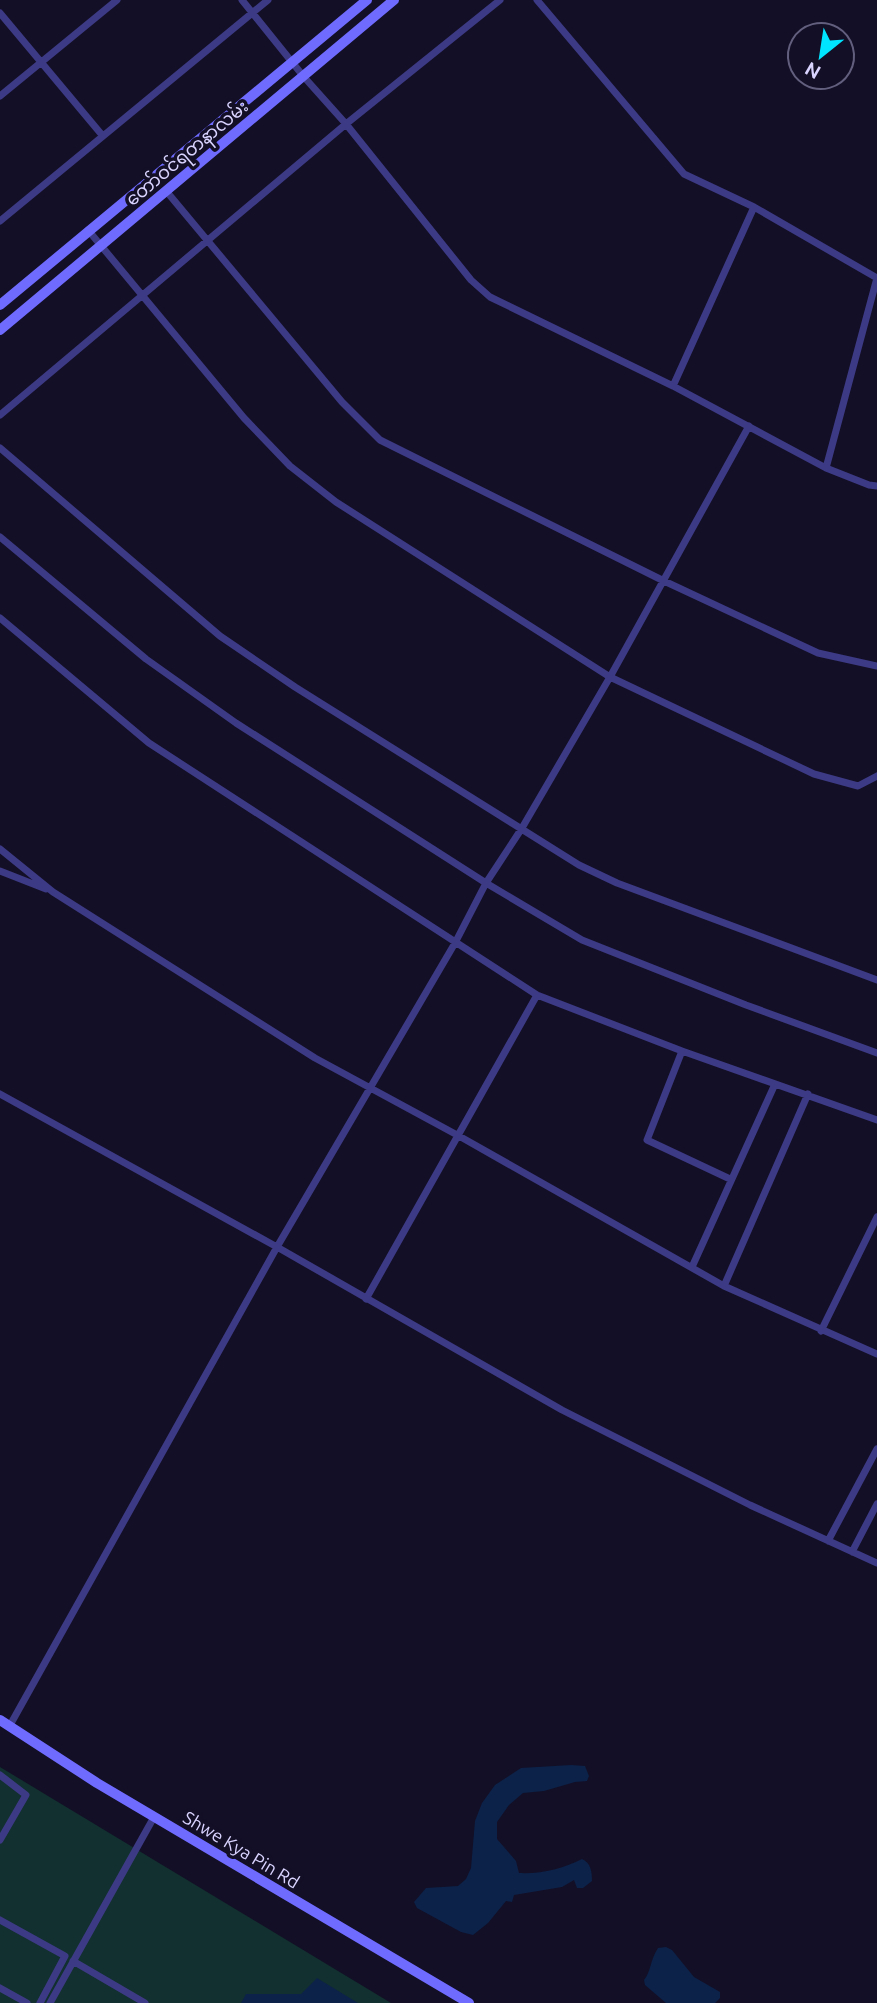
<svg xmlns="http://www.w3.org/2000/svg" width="877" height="2003" viewBox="0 0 877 2003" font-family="Ubuntu,'Noto Sans Myanmar',sans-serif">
  <rect width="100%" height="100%" fill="#130f26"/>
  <path fill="#12302f" d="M0 1767 391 2003H0Z"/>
  <path fill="#0c2248" d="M571 1765 585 1766 589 1776 587 1781 575 1782 544 1791 523 1793 509 1805 497 1822V1839L516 1861 519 1873C542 1874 562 1869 582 1859 591 1863 592 1872 592 1881L583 1888H577L574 1880 562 1887 514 1895 512 1902 506 1901 488 1923 473 1935 461 1932 417 1908 414 1902 426 1888 458 1886 466 1879 471 1868 475 1821 482 1803 495 1785 521 1768Z
    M666 1947 672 1950 694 1977 720 1992V1998L715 2003H666L645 1985 644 1980C651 1972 650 1960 658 1948Z
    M317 1978 358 2003H241L246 1994H301Z"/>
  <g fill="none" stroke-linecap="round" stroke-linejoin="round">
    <path stroke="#3d3a85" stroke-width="7" d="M242 0 304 77 346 124 471 280 490 297 673 386 826 468 869 485 877 486
      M537 0 684 174 754 207 877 278
      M0 13 102 135
      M0 96 117 0
      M167 192 342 402 380 440 664 581 818 653 877 666
      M0 221 268 0
      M88 230 244 418 290 466 336 502 610 677 814 774 858 786 877 776
      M673 386 754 207
      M0 415 346 124 500 0
      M0 448 220 636 295 687 579 865 617 883 877 980
      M826 468 877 278
      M0 537 146 659 236 723 486 883 582 940 746 1005 877 1053
      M0 618 149 743 537 995 682 1051 877 1120
      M0 849 53 892 315 1058 459 1136 724 1286 877 1354
      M0 871 46 889
      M682 1051 647 1140 730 1179
      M0 1094 277 1247 562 1410 750 1505 877 1563
      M692 1267 775 1084
      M724 1286 808 1094
      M366 1299 537 995
      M821 1331 877 1217
      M828 1541 877 1449
      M852 1552 877 1504
      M9 1727 277 1247 455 943 486 883 522 828 610 677 749 426
      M0 1775 26 1795 0 1840
      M0 1920 65 1956 40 2003
      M73 1961 145 2003
      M0 1988 27 2003
      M50 2003 154 1817"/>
    <path stroke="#6f6bff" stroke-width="10" d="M0 305 367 0
      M0 330 394 0
      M0 1720 97 1783 469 2003"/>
  </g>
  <g text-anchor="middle" stroke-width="7" stroke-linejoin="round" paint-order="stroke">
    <g font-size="18" fill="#d9d4ff" stroke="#130f26">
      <text transform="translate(187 153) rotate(-40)" y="6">တော်ဝင်ရတနာလမ်း</text>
      <text transform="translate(241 1850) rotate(31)" y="6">Shwe Kya Pin Rd</text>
    </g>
  </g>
  <g transform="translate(821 56) rotate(210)"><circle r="33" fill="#130f26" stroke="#625e7d" stroke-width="2"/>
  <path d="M0-5L12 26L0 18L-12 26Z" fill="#00e5ff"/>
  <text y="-10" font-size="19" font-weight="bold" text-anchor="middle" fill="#d9d4ff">N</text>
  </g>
</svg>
